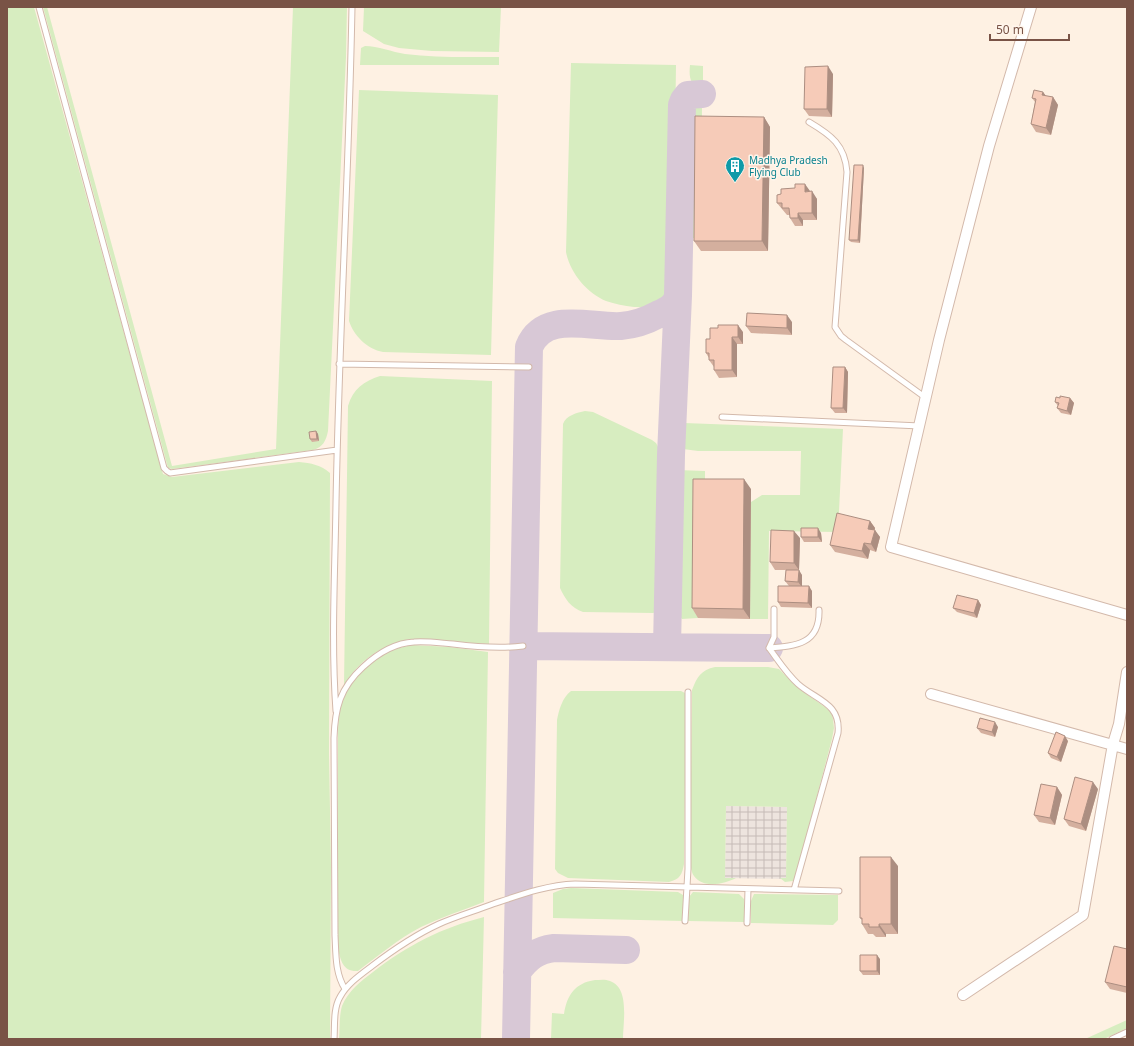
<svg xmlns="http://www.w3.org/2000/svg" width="1134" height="1046" viewBox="0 0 1134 1046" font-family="'Noto Sans',sans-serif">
  <defs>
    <pattern id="industrial-grid" width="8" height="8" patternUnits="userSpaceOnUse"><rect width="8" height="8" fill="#ede4de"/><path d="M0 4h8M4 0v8" fill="none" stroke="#c5bbb6"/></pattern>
  </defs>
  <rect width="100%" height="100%" fill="#fef1e3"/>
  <path fill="url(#industrial-grid)" d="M726 806 787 807 786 879 725 878Z"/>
  <path fill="#d7edc0" d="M7 7H34L163 474 172 477 299 462C311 463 321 465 330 473L329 753 331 867 330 1039H7Z
    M43 7H47L172 466 276 449 293 7H347L346 57 328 431C326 441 323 447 313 450L172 469 168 468Z
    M364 7H501L499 52 432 51 399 48 384 44 363 31Z
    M365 46C378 46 392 52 405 54 436 58 468 57 499 57V65H360L361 48Z
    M571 63 676 65 673 278C671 287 666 300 658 305 651 309 641 307 634 307 624 306 615 304 606 301 587 293 570 273 566 252Z
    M690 65 703 66V87C689 87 689 76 690 65Z
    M359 90 498 95 491 355 383 352C367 349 354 336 349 321Z
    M697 103 702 104 701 238H685L688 115 693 105Z
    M380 376 492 381 489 644 409 639C380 646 360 660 344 685L348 406C353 389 364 381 380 376Z
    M585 411 593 412 652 440 656 443 663 456 665 478 660 608 657 612 653 613 583 612C571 608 565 599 560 588L563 424C566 415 577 413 585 411Z
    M684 423 843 429 838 532 769 531 768 619H750L751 502 762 495H800L801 451H698L683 449 682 440Z
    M677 470 705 471V489H700L698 618 682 619 676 612Z
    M413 645 450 647 488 652 484 902C463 910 442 917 421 927 398 939 378 956 358 971 343 972 341 961 338 949V734C338 722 339 711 342 700 350 679 371 658 392 650 399 648 406 646 413 645Z
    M715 667H768L779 669 798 688 825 707 831 712 833 719 834 728 832 739 796 876 793 881 785 882 780 878H786L787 807 726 806 725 878H736C725 884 703 889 694 876 691 872 691 866 690 861L692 690C697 677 701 670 715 667Z
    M571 691H681L685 693 686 699 684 864C682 875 680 879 669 882L568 878 558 873 555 869 557 720C559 710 562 698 571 691Z
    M571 888 678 892 683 895V921L553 918V893L563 889Z
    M693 892 739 894 744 899V922L688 921 689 897Z
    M754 894 838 895V920L833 925 751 923V901Z
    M484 917 481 1039H339C340 1029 339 1016 342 1006 348 991 361 981 373 972 408 945 441 928 484 917Z
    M595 980C600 980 605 979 610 981 630 988 623 1022 623 1039H551L552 1013 564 1014C567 995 575 983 595 980Z
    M1127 1020V1028L1104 1039H1085Z"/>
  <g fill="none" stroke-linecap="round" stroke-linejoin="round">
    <path stroke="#d8c8d6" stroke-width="28" d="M523 646 769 648
      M667 647 671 455 678 296
      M517 972C527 958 537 950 554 948L626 950
      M516 1039 529 347C544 310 591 328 621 326 634 325 648 320 659 314 668 310 676 306 678 296L682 105 684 100 688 95 702 94"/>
    <g stroke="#d3b9ab" stroke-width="7">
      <path id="lane" d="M39 7 164 468 167 471 170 473 337 450
        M809 122C831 135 845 145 847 172L835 327 841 336 846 340 926 398
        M339 364 529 367
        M722 417 920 426
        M769 648C778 660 786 673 798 684 816 700 841 703 838 733L794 890
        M769 648C796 646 820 644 819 610
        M769 648 774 637V609
        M336 711C331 642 335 572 336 503 339 337 349 172 352 7
        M685 921 688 869V692
        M747 923 748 889
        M345 989C335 973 336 954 335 935L334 738C335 708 340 688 363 667 377 654 394 643 414 642 427 641 440 643 453 644 477 647 499 649 523 646
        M334 1039C335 1026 333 1009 340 997 347 984 360 975 372 966 393 950 415 935 439 924 457 916 475 911 493 904 520 895 547 885 575 884L839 891
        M1112 1039 1127 1032"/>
    </g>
    <g stroke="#d3b9ab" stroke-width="12">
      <path id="street" d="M1031 7 989 146 939 340 891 547 1127 615
        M931 694 1127 749
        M963 995 1083 915 1113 744 1119 724 1127 672"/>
    </g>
    <use href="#lane" stroke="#fff" stroke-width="5"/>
    <use href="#street" stroke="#fff" stroke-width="10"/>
  </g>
  <path fill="#d4af9e" d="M833 74 832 117 809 116 804 109Z
    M1043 92 1046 96 1053 97 1058 105 1051 135 1036 132 1031 124 1035 102 1032 98Z
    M764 117 770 127 768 251H701L694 241Z
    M864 168 860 243 851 242 849 240Z
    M810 191 817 199V220H803V226H795L790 218V215H787L777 203Z
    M792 322V335L751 333 746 326Z
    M743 332V344H737V377L719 378 714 370V367L709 360V358L706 353 710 339Z
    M845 367 848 372 847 413H835L831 408Z
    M1060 398H1070L1074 403 1071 415 1061 413 1057 408 1058 406 1055 402Z
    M316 431 318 434 319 441 312 442 310 439Z
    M751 489 750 619 698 618 692 608Z
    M870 521 875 528 874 530 880 537 876 552 870 550 868 559 835 552 830 545Z
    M821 533 822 542H804L801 537Z
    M800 538 799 570H792L802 575V586L812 591V608L781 607 778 602 789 586 785 581 786 570H775L770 562Z
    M978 600 981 605 977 618 957 612 953 608Z
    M998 727 995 737 981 733 977 728Z
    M1068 741 1061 762 1051 758 1048 753Z
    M1057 787 1062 795 1055 825 1039 822 1034 815Z
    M1098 789 1086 831 1069 826 1064 819Z
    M898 866V934H886V937H876L873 934H868L862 924V920L860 918Z
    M1127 949V993L1110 989 1105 982Z
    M880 959V975H863L860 971Z"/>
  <path fill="#ac8e81" d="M828 66 833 74 832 117 827 109Z
    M1043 92 1048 99 1042 95Z
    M1053 97 1058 105 1051 135 1046 128Z
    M764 117 770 127 768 251 762 241Z
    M863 165 864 168 860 243 858 240Z
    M805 184 810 191 805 192Z
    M812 191 817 199V220L812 213Z
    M798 213 803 220V226L798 218Z
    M787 315 792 322V335L787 328Z
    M738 325 743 332V344L738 337Z
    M732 337 737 344V377L732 370Z
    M845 367 848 372 847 413 843 408Z
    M1070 398 1074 403 1071 415 1067 411Z
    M316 431 318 434 319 441 317 439Z
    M744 479 751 489 750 619 743 609Z
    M870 521 875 528 873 536 868 529Z
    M818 528 821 533 822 542 818 537Z
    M875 530 880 537 876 552 871 544Z
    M794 531 800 538 799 570 794 563Z
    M864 543 870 550 868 559 862 551Z
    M799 570 802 575V587L798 582Z
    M809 586 812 591V608L808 603Z
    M978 600 981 605 977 618 974 613Z
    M995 722 998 727 995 737 992 732Z
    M1065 736 1068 741 1061 762 1057 757Z
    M1093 782 1098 789 1086 831 1081 824Z
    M1057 787 1062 795 1055 825 1050 818Z
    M891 857 898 866V934L891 924Z
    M879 924 886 934V937L879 927Z
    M877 955 880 959V975L877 971Z"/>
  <path fill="#f6cbb8" stroke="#ac8e81" d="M828 66 827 109H804L805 67Z
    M1034 90 1043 92 1042 95 1053 97 1046 128 1031 124 1036 99 1032 98Z
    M695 116 764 117 762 241H694Z
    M854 165H863L858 240H849Z
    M795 184H805V192L812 191V213H798V218H790L789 208H782V203H777V195L781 194V189L795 188Z
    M747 313 787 315V328L746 326Z
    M718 325H738V337H732V370H714V360H709V353H706V339H710V328H718Z
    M833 367H845L843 408H831Z
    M1060 396 1070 398 1067 411 1057 408 1059 403 1055 402 1056 397 1060 398Z
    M316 431 317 439H310L309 432Z
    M693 479H744L743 609 692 608Z
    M837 513 870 521 868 529 875 530 871 544 864 543 862 551 830 545Z
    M801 528H818V537H801Z
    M771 530 794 531V563L770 562Z
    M786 570H799L798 582 785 581Z
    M778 586H809L808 603 778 602Z
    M957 595 978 600 974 613 953 608Z
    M980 718 995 722 992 732 977 728Z
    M1056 732 1065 736 1057 757 1048 753Z
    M1075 777 1093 782 1081 824 1064 819Z
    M1041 784 1057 787 1050 818 1034 815Z
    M860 857H891V924H879V927H869V924H862V918H860Z
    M1114 946 1127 949V987L1105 982Z
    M860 955H877V971H860Z"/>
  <defs>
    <g id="building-pin" transform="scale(1)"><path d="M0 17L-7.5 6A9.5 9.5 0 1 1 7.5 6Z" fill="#0f9aa8" stroke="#fff5eb"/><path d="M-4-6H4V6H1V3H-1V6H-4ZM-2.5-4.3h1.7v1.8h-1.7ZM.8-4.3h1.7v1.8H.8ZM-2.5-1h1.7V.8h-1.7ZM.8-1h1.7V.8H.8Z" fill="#fff"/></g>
  </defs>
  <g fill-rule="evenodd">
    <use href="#building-pin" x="735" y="166"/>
  </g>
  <g text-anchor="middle" stroke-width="3" stroke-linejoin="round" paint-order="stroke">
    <g font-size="10" fill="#0d838f" stroke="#fff5eb" text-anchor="start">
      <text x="749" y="164">Madhya Pradesh<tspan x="749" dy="12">Flying Club</tspan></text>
    </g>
  </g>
  <rect width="1134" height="1046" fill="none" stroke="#795346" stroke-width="16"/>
  <path d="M990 34v6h79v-6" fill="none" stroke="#795346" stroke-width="2"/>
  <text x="996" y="34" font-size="12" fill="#795346" stroke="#fff5eb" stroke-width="3" paint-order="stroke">50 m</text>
</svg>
